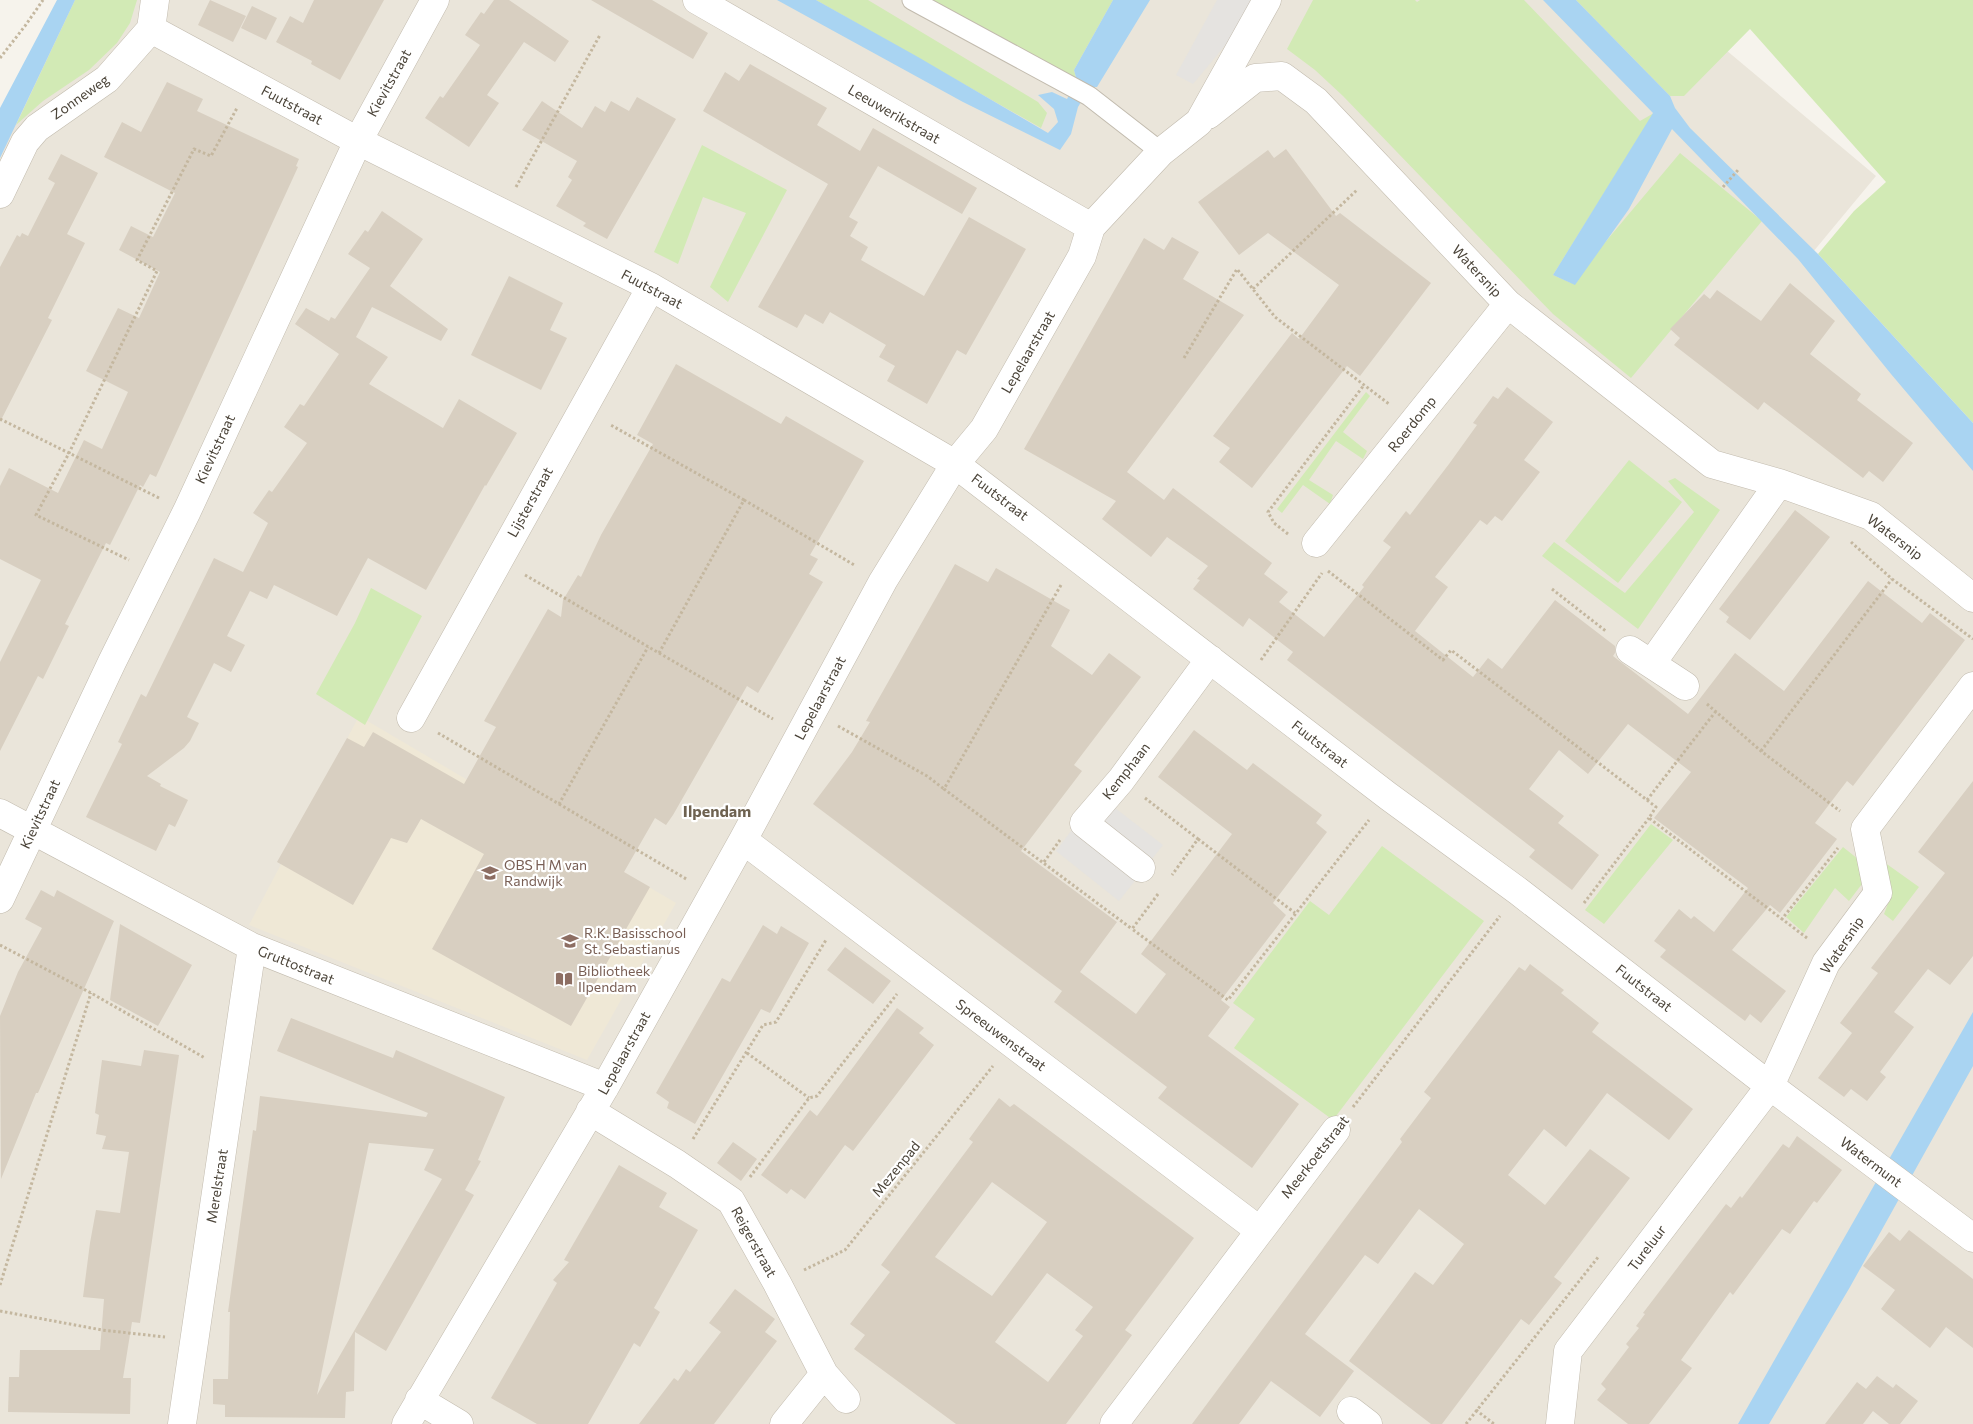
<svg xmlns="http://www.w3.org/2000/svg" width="1973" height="1424" viewBox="0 0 1973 1424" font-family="Commissioner,sans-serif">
  <rect width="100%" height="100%" fill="#f6f3ec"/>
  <path fill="#eae5da" d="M64 0H1693L1726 50 1876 176 1808 258 1973 450V1424H0V133Z"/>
  <path fill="#efe8d6" d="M359 716 676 903 587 1060 249 925Z"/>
  <path fill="#d2eab5" d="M75 0H137L130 23 117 43 89 70 43 101 16 125Z
    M816 0H868L1038 102 1047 113 1041 128Z
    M921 0H1113L1074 70 1077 81Z
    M1313 0H1415L1417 2 1420 0H1524L1640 121 1654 113 1553 275 1571 283 1680 153 1762 221 1631 378 1553 314 1343 96 1315 70 1287 49Z
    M1576 0H1973V423L1818 254 1854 211 1886 182 1750 29 1684 96H1670Z
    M702 145 787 190 728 302 710 287 746 213 703 197 678 264 654 252Z
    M1366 392 1370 396 1343 432 1367 451 1363 459 1336 441 1309 480 1333 495 1330 504 1303 485 1282 513 1277 509Z
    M1629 460 1682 502 1618 583 1565 541Z
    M1675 478 1720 510 1638 629 1542 556 1554 542 1625 593 1694 512 1668 481Z
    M371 588 422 616 365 725 316 694 355 623Z
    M1651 824 1673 840 1604 924 1585 910Z
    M1382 846 1484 921 1333 1120 1234 1048 1255 1019 1233 1003 1310 901 1329 915Z
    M1843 847 1858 859 1865 880 1849 901 1835 888 1804 933 1786 917Z
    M1884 862 1919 887 1893 921 1884 914 1889 901Z"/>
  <path fill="#e5e3e0" d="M1217 0H1263L1193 84 1176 75Z
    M1115 808 1163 845 1119 901 1056 851 1074 827 1090 839Z"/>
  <path fill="#a9d4f2" d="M57 0H75L0 158V108Z
    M777 0H816L918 57 1048 133 1058 122 1054 109 1038 95 1052 92 1067 99 1077 81 1074 70 1113 0H1150L1097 87H1090L1078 107 1071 134 1060 150 963 102Z
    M1543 0H1576L1670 96 1675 108 1690 128 1818 254 1973 423V471L1891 374 1798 259 1672 129 1629 209 1575 285 1553 275 1653 113Z
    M1973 1012V1066L1850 1287 1769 1424H1738Z"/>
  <path fill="#d8cfc1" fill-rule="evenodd" d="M210 0 246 16 233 42 198 25Z
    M314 0H384L340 80 311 64 312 61 276 42 290 16 303 23Z
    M494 0H509L569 41 555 62 524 42 487 95 499 103 469 147 425 118 440 96 443 98 480 45 465 35 481 12 484 14Z
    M591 0H652L708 33 693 59Z
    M252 6 277 18 266 40 241 28Z
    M750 64 827 108 817 125 860 151 873 128 977 188 962 214 878 166 849 217 858 222 850 236 868 247 861 260 924 296 969 217 1026 249 966 355 957 350 927 404 887 381 895 366 879 357 886 345 830 312 823 324 805 314 797 328 758 307 828 184 703 111 725 72 739 81Z
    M167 82 203 99 197 111 299 159 296 166 298 167 156 477 150 474 143 487 140 485 110 545 106 543 65 624 69 626 43 679 38 676 0 751V662L41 580 0 559V486L9 468 58 493 84 440 102 449 128 392 86 371 118 308 139 318 160 272 119 250 131 226 153 237 175 193 104 157 122 122 141 132Z
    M637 97 676 119 607 239 583 226 586 223 556 206 572 180 568 177 577 161 522 130 542 101 582 128 595 106 605 112 611 101 629 111Z
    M1286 149 1336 216 1340 213 1431 283 1360 376 1347 366 1252 488 1219 462 1230 448 1213 436 1292 333 1299 339 1339 285 1268 233 1239 255 1198 202 1268 150 1274 158Z
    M61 154 98 173 67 234 85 243 48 318 52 320 0 422V267L17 235 20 237 22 233 28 236 55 183 48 179Z
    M382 211 423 239 390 286 448 329 441 341 372 307 356 337 388 357 369 384 443 428 459 399 517 433 486 486 485 485 426 590 368 558 337 616 274 585 267 599 250 591 227 636 245 645 231 672 214 663 187 717 199 723 190 741 184 748 147 776 161 784 160 786 188 800 175 827 169 824 156 851 86 817 122 744 118 742 141 694 146 697 214 558 243 572 268 523 253 513 269 490 272 492 307 443 284 427 300 404 304 406 339 354 295 324 306 308 329 321 331 317 335 319 370 268 348 254 365 230 368 232Z
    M1172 237 1199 252 1183 279 1244 315 1127 472 1164 500 1173 488 1272 563 1264 574 1288 592 1279 602 1324 637 1364 587 1362 585 1391 547 1383 541 1406 511 1410 515 1449 464 1477 425 1473 423 1493 396 1498 399 1507 387 1553 422 1524 460 1540 472 1502 521 1495 516 1487 525 1480 520 1435 577 1448 587 1415 631 1473 677 1488 658 1502 669 1555 600 1615 646V653L1613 656 1688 714 1735 653 1784 691 1868 581 1922 623 1930 613 1965 640 1853 786 1847 781 1815 823 1837 839 1780 913 1770 905 1732 950 1786 991 1761 1023 1750 1014 1745 1021 1660 957 1666 950 1654 941 1679 909 1691 919 1694 916 1714 932 1748 888 1654 818 1691 772 1628 724 1588 774 1559 750 1529 789 1564 816 1558 823 1599 855 1572 890 1529 857 1535 850 1287 660 1293 652 1249 618 1243 627 1193 589 1200 580 1197 579 1208 566 1167 537 1151 557 1102 519 1116 501 1024 449 1144 238 1164 250Z
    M509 276 563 303 550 330 567 338 541 390 471 355Z
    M1790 283 1835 321 1810 354 1861 394 1857 400 1913 443 1883 482 1869 471 1863 478 1764 402 1758 410 1674 345 1680 338 1670 329 1704 294 1710 299 1717 290 1761 321Z
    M676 364 781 424 786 416 864 461 810 555 818 559 809 574 823 582 811 602 758 693 747 686 673 815 666 825 655 818 624 872 650 887 571 1026 432 949 484 854 421 819 407 843 391 838 353 905 277 862 347 738 364 747 373 732 464 784 496 727 484 721 548 609 561 617 563 600 578 575 581 577 601 535 653 444 637 435Z
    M1795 510 1830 537 1750 640 1726 622 1729 617 1719 609Z
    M955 564 988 582 996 568 1070 610 1051 646 1092 675 1109 653 1141 677 1074 765 1082 771 1021 851 1117 922 1080 972 1136 1014 1166 974 1141 954 1232 834 1158 777 1194 730 1247 770 1253 763 1322 815 1316 823 1327 832 1273 903 1286 915 1221 1000 1230 1007 1208 1036 1299 1104 1252 1168 1158 1098 1167 1087 1054 1002 1062 991 813 804 852 752 870 722 866 721Z
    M1973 781V956L1950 985 1928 969 1894 1012 1914 1027 1880 1072 1886 1077 1867 1101 1851 1089 1844 1097 1818 1078 1852 1033 1840 1023 1878 973 1871 968 1945 873 1918 852Z
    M41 890 54 897 57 890 114 921 38 1093H36L1 1179 0 1016 18 972 42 928 25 919Z
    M120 924 192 965 158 1026 110 1000Z
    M763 925 777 934 781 926 809 943 770 1013 761 1009 695 1124 667 1108 669 1102 656 1093 722 978 730 982Z
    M845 947 891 981 873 1004 827 970Z
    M1530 964 1564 990 1561 993 1599 1023 1592 1032 1693 1109 1669 1140 1607 1093 1566 1147 1544 1129 1508 1175 1545 1205 1590 1149 1630 1178 1554 1277 1562 1283 1529 1325 1521 1319 1442 1424H1431L1349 1361 1415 1272 1433 1285 1464 1244 1419 1209 1378 1264 1365 1255 1305 1334 1354 1371 1320 1417 1271 1381 1239 1424H1192L1402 1142 1400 1139 1431 1098 1424 1092 1519 967 1525 971Z
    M897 1008 924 1028 919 1033 934 1045 853 1151 845 1145 805 1199 791 1189 787 1194 761 1175 810 1110 817 1116Z
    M291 1018 393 1058 396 1050 505 1097 478 1160 481 1161 465 1190 474 1195 386 1351 355 1332 354 1391 346 1392 345 1418 225 1417V1405L213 1404V1379H228L230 1312H228L253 1130 256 1131 260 1096 426 1117 428 1113 277 1051ZM369 1143 434 1149 424 1170 442 1179 317 1395Z
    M144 1050 179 1055 140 1323 132 1322 123 1378H131L130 1414 8 1412 9 1377H19L20 1350H100L104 1299 83 1297 90 1243 96 1210 120 1213 129 1152 102 1149 106 1136 96 1134 99 1115 95 1113 102 1060 141 1066Z
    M999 1098 1010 1107 1014 1104 1194 1238 1125 1330 1132 1335 1066 1424H956L854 1349 865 1335 850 1324 890 1272 881 1265 973 1142 969 1139ZM992 1182 1047 1222 992 1296 935 1257ZM1047 1273 1093 1307 1075 1330 1083 1336 1048 1382 995 1342Z
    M1797 1136 1842 1170 1817 1203 1814 1201 1790 1234 1782 1229 1733 1295 1730 1292 1681 1360 1692 1368 1649 1424H1628L1597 1400 1606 1389 1601 1384 1629 1347 1626 1344 1639 1328 1636 1326 1645 1314 1643 1313 1726 1204 1731 1208 1740 1196 1742 1198 1783 1144 1789 1148Z
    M733 1142 757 1159 741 1181 717 1163Z
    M619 1165 667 1193 659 1207 698 1230 654 1308 660 1312 640 1347 634 1343 588 1424H537L491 1398 557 1283 553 1280 569 1262 564 1260Z
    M1909 1230 1973 1279V1348L1946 1327 1930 1348 1881 1309 1895 1290 1863 1266 1889 1232 1900 1241Z
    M735 1289 775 1319 765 1332 777 1341 714 1424H639L674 1378 678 1381 686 1369 690 1372 721 1332 709 1323Z
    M1877 1376 1893 1388 1896 1384 1918 1401 1900 1424H1889L1873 1411 1863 1424H1825L1857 1382 1866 1389Z"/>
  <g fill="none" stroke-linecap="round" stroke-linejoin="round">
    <g stroke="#c2bbae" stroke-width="21">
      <path id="service" d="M912 0 1089 96 1161 152"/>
    </g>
    <g stroke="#c2bbae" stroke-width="29">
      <path id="minor" d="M697 0 1091 227
        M151 29 358 141 651 287 955 464 1388 796 1518 891 1770 1086 1973 1238
        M1208 115 1255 78 1282 76 1316 101 1508 304 1712 464 1779 483 1871 516 1973 598
        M0 194 25 142 37 128 107 79 151 29 155 0
        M1316 543 1508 304
        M1630 650 1685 686
        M1652 663 1779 483
        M411 718 651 287
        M0 813 252 947 605 1087
        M743 840 1259 1230
        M1141 868 1084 823 1121 780 1210 659
        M0 899 112 662 187 511 358 141 435 0
        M590 1111 677 1164 731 1201 777 1283 824 1374 846 1399
        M419 1400 459 1424
        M1351 1411 1368 1424
        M182 1424 252 947
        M406 1424 605 1087 743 840 883 581 955 464 984 429 1082 256 1091 227 1161 152 1199 122 1267 0
        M784 1424 824 1374
        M1114 1424 1336 1130
        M1560 1424 1568 1351 1770 1086 1826 963 1878 893 1865 829 1973 686"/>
    </g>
    <path stroke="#c4b79f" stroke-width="3" stroke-dasharray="2.5 2.5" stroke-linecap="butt" d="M0 58 25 26 43 0
      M516 187 600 35
      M1723 187 1738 170
      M1253 289 1358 189
      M1184 358 1237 269 1275 317 1389 404
      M0 419 69 453 36 515 129 560
      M159 498 69 453 157 271 137 260 194 149 211 156 237 108
      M744 500 856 566
      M1288 534 1274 523 1268 512 1364 385
      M1851 542 1892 579 1973 639
      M1328 571 1443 660 1451 650 1647 800 1716 711
      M525 575 659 653 744 500 609 424
      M1061 585 944 789 1132 929
      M1552 589 1607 632
      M659 653 773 719
      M1261 660 1322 573
      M1707 704 1761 751 1840 811
      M838 726 927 776 944 789
      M438 733 559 804 648 647
      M1761 751 1892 579
      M1145 798 1198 839 1172 875
      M1647 800 1656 807 1649 818 1782 919
      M559 804 688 880
      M1198 839 1295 913
      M1044 862 1060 840
      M1158 894 1132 929 1228 1000 1369 820
      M1584 903 1649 818
      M1807 938 1782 919 1838 848
      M0 945 91 993 205 1058
      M747 1053 809 1098
      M1353 1107 1500 916
      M693 1139 763 1025 776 1022 826 940
      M750 1177 809 1098 817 1096 897 994
      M804 1270 845 1250 993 1066
      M0 1285 91 993
      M0 1311 102 1330 165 1337
      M1476 1410 1494 1424
      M1466 1424 1599 1256"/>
    <use href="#service" stroke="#fff" stroke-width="19"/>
    <use href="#minor" stroke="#fff" stroke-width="28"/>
  </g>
  <defs>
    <g id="school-bare" transform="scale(1.35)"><path d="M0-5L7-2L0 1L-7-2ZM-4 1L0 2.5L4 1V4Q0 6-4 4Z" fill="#8d6e63" stroke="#fff" stroke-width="2.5" paint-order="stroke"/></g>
    <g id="library-bare" transform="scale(1.35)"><path d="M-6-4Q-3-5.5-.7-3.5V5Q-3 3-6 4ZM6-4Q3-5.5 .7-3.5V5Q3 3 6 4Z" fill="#8d6e63" stroke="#fff" stroke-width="2.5" paint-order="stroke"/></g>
  </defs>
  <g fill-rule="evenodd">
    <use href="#school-bare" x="490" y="873"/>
    <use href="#school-bare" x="570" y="941"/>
    <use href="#library-bare" x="564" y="979"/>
  </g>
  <g text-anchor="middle" stroke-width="4.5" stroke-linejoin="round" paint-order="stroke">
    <g font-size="14" fill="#4b4439" stroke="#fff">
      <text transform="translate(389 83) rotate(-61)" y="5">Kievitstraat</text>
      <text transform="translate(80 97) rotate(-35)" y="5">Zonneweg</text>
      <text transform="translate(292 105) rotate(28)" y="5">Fuutstraat</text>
      <text transform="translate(894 114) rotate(30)" y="5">Leeuwerikstraat</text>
      <text transform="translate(1477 271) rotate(47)" y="5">Watersnip</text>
      <text transform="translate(652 289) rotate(28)" y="5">Fuutstraat</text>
      <text transform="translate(1028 352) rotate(-60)" y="5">Lepelaarstraat</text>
      <text transform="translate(1412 424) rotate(-51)" y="5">Roerdomp</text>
      <text transform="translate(215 449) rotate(-65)" y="5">Kievitstraat</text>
      <text transform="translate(1000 497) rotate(37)" y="5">Fuutstraat</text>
      <text transform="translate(530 502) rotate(-61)" y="5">Lijsterstraat</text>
      <text transform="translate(1895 537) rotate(37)" y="5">Watersnip</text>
      <text transform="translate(820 698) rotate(-62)" y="5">Lepelaarstraat</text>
      <text transform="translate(1320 744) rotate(38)" y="5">Fuutstraat</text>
      <text transform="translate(1126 771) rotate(-52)" y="5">Kemphaan</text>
      <text transform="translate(40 814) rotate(-65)" y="5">Kievitstraat</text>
      <text transform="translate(1842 945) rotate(-56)" y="5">Watersnip</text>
      <text transform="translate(296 965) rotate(22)" y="5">Gruttostraat</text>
      <text transform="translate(1644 988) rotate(38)" y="5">Fuutstraat</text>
      <text transform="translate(1001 1035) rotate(37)" y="5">Spreeuwenstraat</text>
      <text transform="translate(624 1053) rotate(-61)" y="5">Lepelaarstraat</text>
      <text transform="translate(1315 1157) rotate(-52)" y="5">Meerkoetstraat</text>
      <text transform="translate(1871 1162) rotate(37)" y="5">Watermunt</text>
      <text transform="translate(896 1169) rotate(-51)" y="5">Mezenpad</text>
      <text transform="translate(217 1186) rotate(-81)" y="5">Merelstraat</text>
      <text transform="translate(754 1242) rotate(61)" y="5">Reigerstraat</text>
      <text transform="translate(1647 1248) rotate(-53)" y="5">Tureluur</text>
    </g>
    <g font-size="14" fill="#785e54" stroke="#fff" text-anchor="start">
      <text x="504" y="870">OBS H M van<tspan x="504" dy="16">Randwijk</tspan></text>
      <text x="584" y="938">R.K. Basisschool<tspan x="584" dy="16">St. Sebastianus</tspan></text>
      <text x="578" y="976">Bibliotheek<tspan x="578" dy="16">Ilpendam</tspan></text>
    </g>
    <g font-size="16" font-weight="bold" fill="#6e6250" stroke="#fff">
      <text x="717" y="817">Ilpendam</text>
    </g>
  </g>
</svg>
